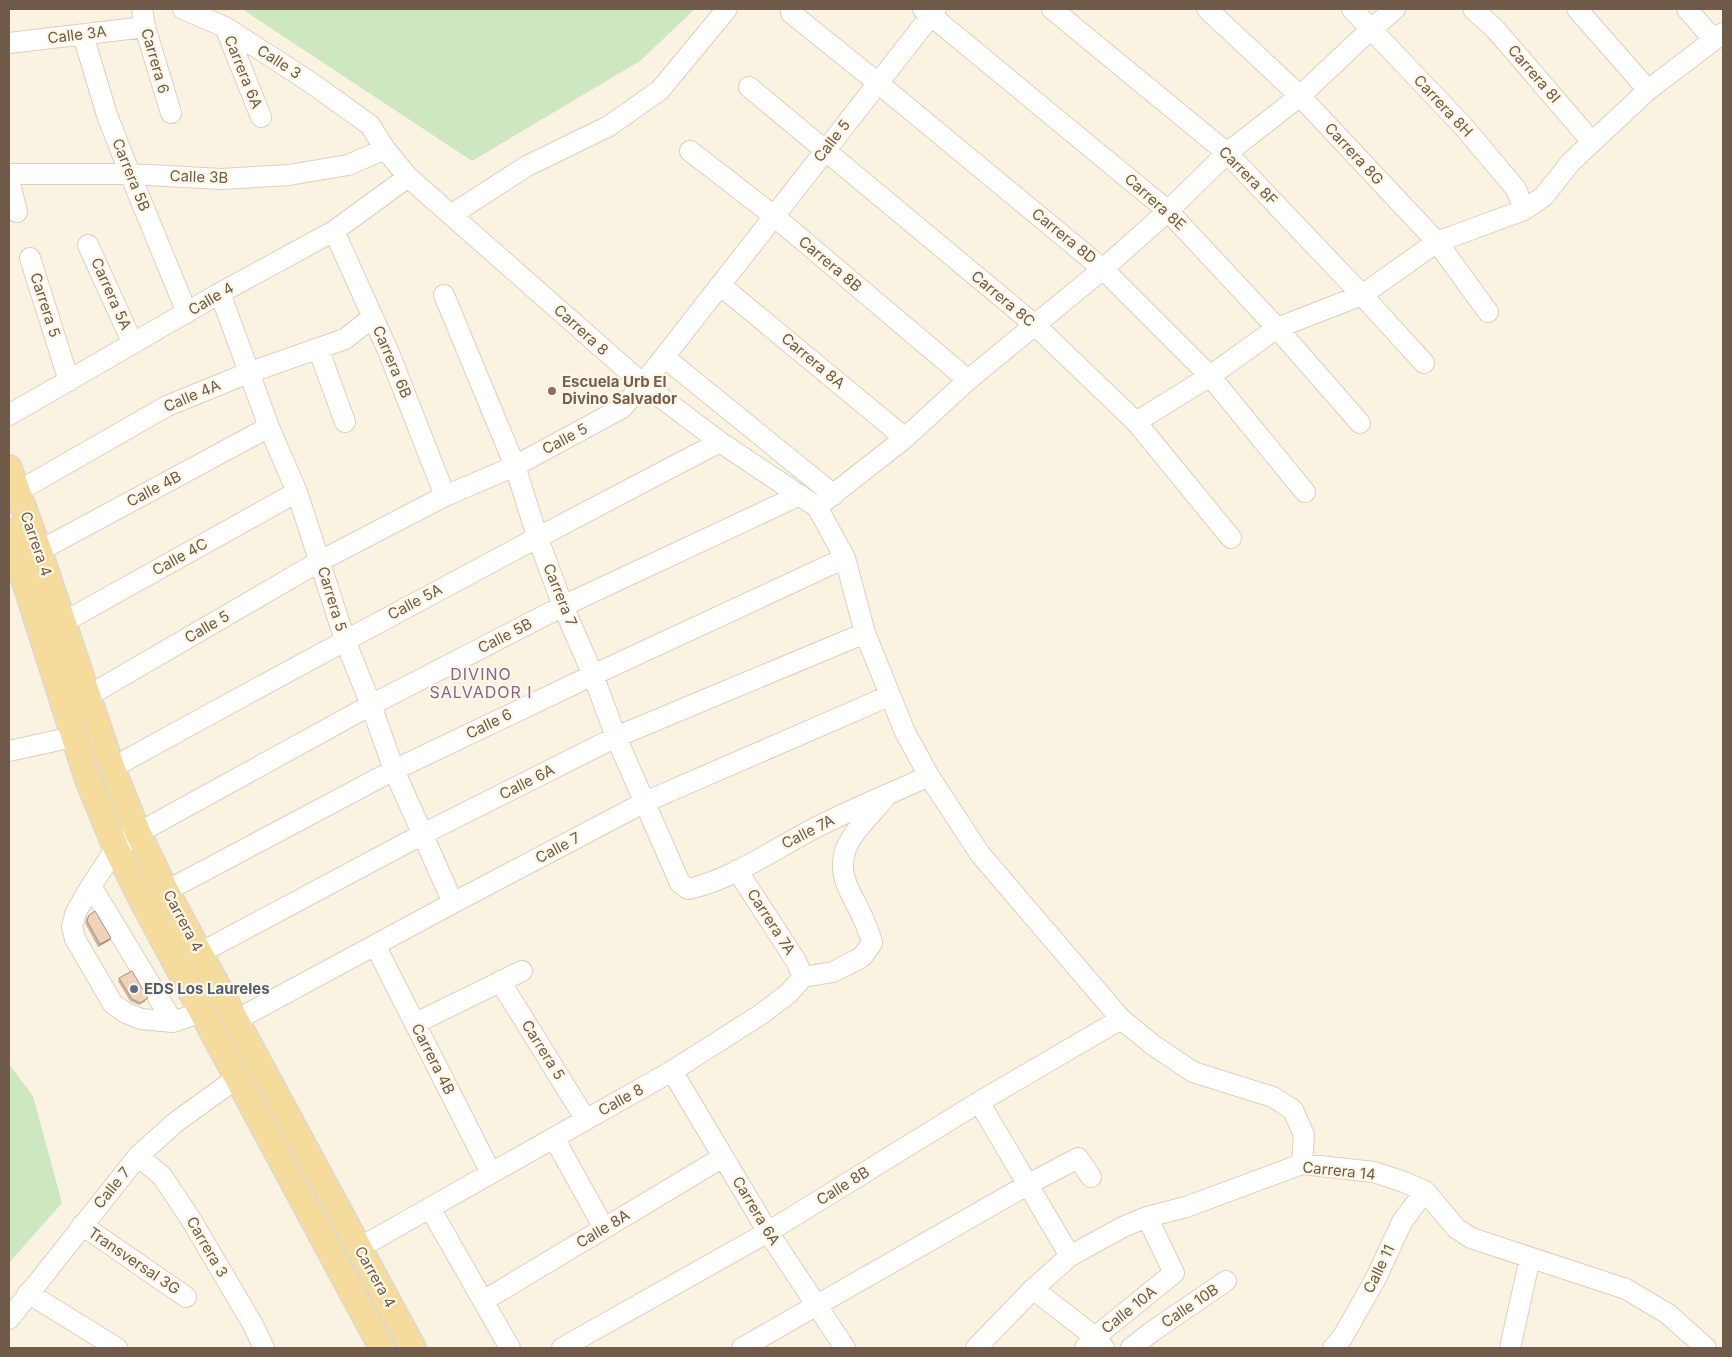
<svg xmlns="http://www.w3.org/2000/svg" width="1732" height="1357" viewBox="0 0 1732 1357" font-family="Inter,sans-serif">
  <rect width="100%" height="100%" fill="#fbf3e1"/>
  <path fill="#cde7c0" d="M242 9H695L640 61 472 161Z
    M9 1064 33 1096 62 1203 9 1263Z"/>
  <g fill="none" stroke-linecap="round" stroke-linejoin="round">
    <g stroke="#decfbd" stroke-width="22">
      <path id="minor" d="M142 9 145 27 171 113
        M183 9 225 27 310 82 370 125 385 149 408 177 643 384 720 442 817 507 845 558 865 633 905 732 929 776 980 854 1121 1019 1153 1045 1193 1072 1273 1097 1293 1110 1304 1135 1302 1164
        M923 9 1168 211 1277 328 1360 423
        M1052 9 1227 153 1362 295 1424 363
        M1207 9 1300 96 1437 242 1488 312
        M1352 9 1463 126 1516 189 1524 210
        M1473 9 1496 30 1592 142
        M1577 9 1648 90
        M1687 9 1714 40
        M791 13 878 83 1103 269 1210 376 1305 492
        M225 27 261 117
        M83 35 107 115 130 174 187 313
        M9 43 145 27
        M749 87 1035 325 1136 422 1231 538
        M690 151 774 216 968 380
        M9 174H130L221 179 289 175 348 165 385 149
        M9 180 17 212
        M451 215 527 166 609 126 660 90 727 9
        M334 231 389 353 445 496
        M88 245 133 344
        M30 258 69 381
        M720 285 905 438
        M220 293 269 427 297 492 345 640 371 705 394 770 453 903
        M444 295 515 466 537 536 563 606 593 675 616 737 680 883 688 889C733 880 783 843 825 823 859 806 894 792 929 776
        M318 348 345 422
        M664 357 834 495
        M9 415 220 293 334 231 408 177
        M1136 422 1210 376 1277 328 1362 295 1437 242 1524 210 1544 196 1571 162 1648 90 1723 33
        M17 492 167 406 248 373 345 339 373 317
        M817 507 905 438 968 380 1103 269 1168 211 1227 153 1300 96 1370 30 1395 9
        M39 551 269 427
        M62 623 297 492
        M88 696 320 561 445 496 515 466 622 408 643 384 936 9
        M9 751 73 737
        M112 768C313 657 516 548 720 442
        M737 870 796 961 803 977
        M91 886 173 1022
        M166 891 394 770 593 675 845 558
        M375 945 491 1173
        M200 953 423 834 616 737 865 633
        M500 981 586 1120
        M202 1012 173 1022 141 1019 126 1013 113 1004 75 939 72 926 76 912 91 886 116 848 138 833 371 705 563 606 800 495
        M236 1020 453 903 645 802 889 696
        M416 1023 522 971
        M672 1071 768 1232 845 1348
        M979 1102 1070 1256
        M554 1138 604 1228
        M138 1156 162 1176 190 1218 252 1323 264 1348
        M430 1208 510 1348
        M82 1225 186 1297
        M359 1248 672 1071 760 1015 789 993 803 977 833 972 862 957 872 943C868 925 859 910 851 894 828 851 858 830 884 799
        M1033 1289 1095 1337 1104 1348
        M28 1293 117 1348
        M483 1301 723 1157
        M9 1319 138 1156 176 1122 237 1078
        M562 1348 768 1232 979 1102 1121 1019
        M742 1348 1027 1185 1078 1158 1091 1177
        M976 1348 1033 1289 1070 1256 1123 1227 1147 1217 1186 1207 1302 1164 1374 1172 1404 1182 1425 1191 1456 1228 1471 1238 1626 1289 1668 1314 1706 1348
        M1085 1348 1095 1337 1174 1273 1147 1217
        M1131 1348 1150 1333 1226 1281
        M1333 1348 1342 1338 1375 1280 1402 1222 1425 1191
        M1510 1348 1530 1258"/>
    </g>
    <g stroke="#ddd7d3" stroke-width="28">
      <path id="major" d="M9 468 39 551 112 768 138 833 166 891 413 1348
        M9 532 88 780 116 848 143 902 382 1348"/>
    </g>
    <use href="#minor" stroke="#fff" stroke-width="20"/>
    <use href="#major" stroke="#f6dc9c" stroke-width="25"/>
  </g>
  <path fill="#cdb5a0" d="M89 915 111 938 110 940 98 947 85 923 87 917Z
    M119 978 146 1001 139 1005 130 1001 118 981Z"/>
  <path fill="#a79482" d="M111 938 110 940 98 947 100 944Z"/>
  <path fill="#eed3ba" stroke="#a79482" d="M95 911 111 938 100 944 87 921 89 915Z
    M132 971 148 998 140 1003 132 999 119 978Z"/>
  <circle fill="#8d6e63" stroke="#fef7e6" stroke-width="2" cx="552" cy="391" r="5"/>
  <circle fill="#5c6f8a" stroke="#fef7e6" stroke-width="2" cx="134" cy="989" r="5"/>
  <g text-anchor="middle" stroke-width="4.5" stroke-linejoin="round" paint-order="stroke">
    <g font-size="15" fill="#705a49" stroke="#fef7e6">
      <text transform="translate(77 35) rotate(-7)" y="5">Calle 3A</text>
      <text transform="translate(155 61) rotate(74)" y="5">Carrera 6</text>
      <text transform="translate(279 62) rotate(33)" y="5">Calle 3</text>
      <text transform="translate(243 72) rotate(68)" y="5">Carrera 6A</text>
      <text transform="translate(1534 74) rotate(49)" y="5">Carrera 8I</text>
      <text transform="translate(1443 106) rotate(47)" y="5">Carrera 8H</text>
      <text transform="translate(832 141) rotate(-52)" y="5">Calle 5</text>
      <text transform="translate(1354 154) rotate(47)" y="5">Carrera 8G</text>
      <text transform="translate(131 175) rotate(68)" y="5">Carrera 5B</text>
      <text transform="translate(1248 176) rotate(45)" y="5">Carrera 8F</text>
      <text transform="translate(199 177) rotate(2)" y="5">Calle 3B</text>
      <text transform="translate(1155 202) rotate(42)" y="5">Carrera 8E</text>
      <text transform="translate(1064 236) rotate(39)" y="5">Carrera 8D</text>
      <text transform="translate(830 264) rotate(40)" y="5">Carrera 8B</text>
      <text transform="translate(111 294) rotate(66)" y="5">Carrera 5A</text>
      <text transform="translate(211 299) rotate(-30)" y="5">Calle 4</text>
      <text transform="translate(1003 299) rotate(40)" y="5">Carrera 8C</text>
      <text transform="translate(45 305) rotate(72)" y="5">Carrera 5</text>
      <text transform="translate(581 330) rotate(42)" y="5">Carrera 8</text>
      <text transform="translate(813 361) rotate(40)" y="5">Carrera 8A</text>
      <text transform="translate(392 362) rotate(67)" y="5">Carrera 6B</text>
      <text transform="translate(192 396) rotate(-23)" y="5">Calle 4A</text>
      <text transform="translate(565 439) rotate(-28)" y="5">Calle 5</text>
      <text transform="translate(154 489) rotate(-28)" y="5">Calle 4B</text>
      <text transform="translate(36 544) rotate(71)" y="5">Carrera 4</text>
      <text transform="translate(180 557) rotate(-29)" y="5">Calle 4C</text>
      <text transform="translate(560 595) rotate(68)" y="5">Carrera 7</text>
      <text transform="translate(332 599) rotate(73)" y="5">Carrera 5</text>
      <text transform="translate(415 602) rotate(-28)" y="5">Calle 5A</text>
      <text transform="translate(207 627) rotate(-30)" y="5">Calle 5</text>
      <text transform="translate(505 636) rotate(-27)" y="5">Calle 5B</text>
      <text transform="translate(489 724) rotate(-26)" y="5">Calle 6</text>
      <text transform="translate(527 782) rotate(-27)" y="5">Calle 6A</text>
      <text transform="translate(808 832) rotate(-27)" y="5">Calle 7A</text>
      <text transform="translate(558 848) rotate(-28)" y="5">Calle 7</text>
      <text transform="translate(183 921) rotate(62)" y="5">Carrera 4</text>
      <text transform="translate(771 922) rotate(57)" y="5">Carrera 7A</text>
      <text transform="translate(543 1050) rotate(58)" y="5">Carrera 5</text>
      <text transform="translate(433 1059) rotate(63)" y="5">Carrera 4B</text>
      <text transform="translate(621 1100) rotate(-29)" y="5">Calle 8</text>
      <text transform="translate(1339 1171) rotate(6)" y="5">Carrera 14</text>
      <text transform="translate(843 1186) rotate(-32)" y="5">Calle 8B</text>
      <text transform="translate(112 1188) rotate(-51)" y="5">Calle 7</text>
      <text transform="translate(756 1211) rotate(59)" y="5">Carrera 6A</text>
      <text transform="translate(603 1229) rotate(-31)" y="5">Calle 8A</text>
      <text transform="translate(207 1247) rotate(60)" y="5">Carrera 3</text>
      <text transform="translate(134 1261) rotate(34)" y="5">Transversal 3G</text>
      <text transform="translate(1379 1269) rotate(-64)" y="5">Calle 11</text>
      <text transform="translate(375 1277) rotate(61)" y="5">Carrera 4</text>
      <text transform="translate(1190 1306) rotate(-34)" y="5">Calle 10B</text>
      <text transform="translate(1129 1310) rotate(-39)" y="5">Calle 10A</text>
    </g>
    <g font-size="15" font-weight="bold" fill="#785e54" stroke="#fef7e6" text-anchor="start">
      <text x="562" y="387">Escuela Urb El<tspan x="562" dy="17">Divino Salvador</tspan></text>
    </g>
    <g font-size="15" font-weight="bold" fill="#4e5e75" stroke="#fef7e6" text-anchor="start">
      <text x="144" y="994">EDS Los Laureles</text>
    </g>
    <g font-size="16" letter-spacing="1" fill="#876593" stroke="#fef7e6">
      <text x="481" y="680">DIVINO<tspan x="481" dy="18">SALVADOR I</tspan></text>
    </g>
  </g>
  <rect width="1732" height="1357" fill="none" stroke="#705a49" stroke-width="20"/>
</svg>
